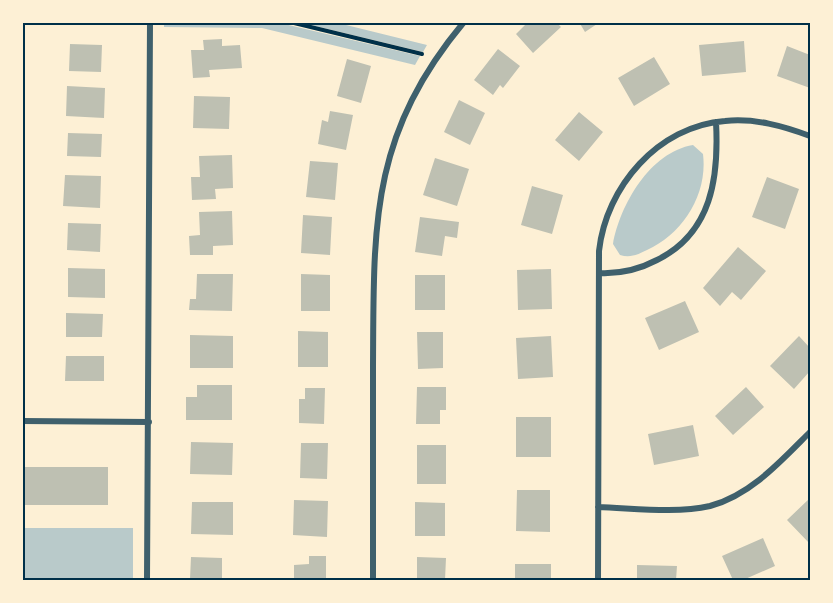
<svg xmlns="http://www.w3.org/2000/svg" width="833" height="603" viewBox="0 0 833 603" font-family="'Crimson Pro',serif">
  <rect width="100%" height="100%" fill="#fdf0d5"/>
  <path fill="#b9caca" d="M164 22 280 23 420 56 415 65 262 28 164 27Z
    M303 23H338L427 45 423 52Z
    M693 145 703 154C708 194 683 234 647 250 637 255 630 258 620 255L613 244C620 205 650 152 693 145Z
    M23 528H133V580H23Z"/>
  <path fill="#bec0b2" d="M528 22H556L561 27 533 53 516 34Z
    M579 22H600L585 32Z
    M222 39V46L240 45 242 68 209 70 210 77 193 78 191 50H204L203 40Z
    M744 41 746 72 702 76 699 45Z
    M70 44 102 45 101 72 69 71Z
    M787 46 810 55V88L777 76Z
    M498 49 520 66 503 88 500 85 493 95 474 80Z
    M654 57 670 84 634 106 618 78Z
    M347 59 371 66 361 103 337 96Z
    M67 86 105 88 104 118 66 116Z
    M194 96 230 97 229 129 193 128Z
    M459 100 485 113 470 145 444 132Z
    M330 111 353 115 346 150 318 144 322 120 328 122Z
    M579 112 603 132 579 161 555 140Z
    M68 133 102 134 101 157 67 156Z
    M232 155 233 188 215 189 216 199 192 200 191 177H200L199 156Z
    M435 158 469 169 457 206 423 195Z
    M310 161 338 163 335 200 306 197Z
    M65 175 101 176 100 208 63 206Z
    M767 177 799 189 785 229 752 217Z
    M532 186 563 195 552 234 521 225Z
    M232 211 233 245 213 246V255H190L189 236 200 235 199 212Z
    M303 215 332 217 330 255 301 253Z
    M420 217 459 222 457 238 445 236 442 256 415 252Z
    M68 223 101 224 100 252 67 250Z
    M738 247 766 271 741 300 732 292 720 306 703 288Z
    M68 268 105 269V298L68 297Z
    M551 269 552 309 518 310 517 270Z
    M197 274H233L232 311 189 310 190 299H196Z
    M301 274 330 275V311H301Z
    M415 275H445V310H415Z
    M685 301 699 332 659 350 645 318Z
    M66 313 103 314 102 337H66Z
    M298 331 328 332V367H298Z
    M417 332H443V368L418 369Z
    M190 335 233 336V368H190Z
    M551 336 553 377 518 379 516 338Z
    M799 336 810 348V371L794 389 770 366Z
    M66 356H104V381H65Z
    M197 385H232V420H186V397H197Z
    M417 387H446V410H440V424H416Z
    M746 387 764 407 733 435 715 416Z
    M305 388H325L324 424 299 423V399H305Z
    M516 417H551V457H516Z
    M693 425 699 456 654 465 648 434Z
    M191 442 233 443 232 475 190 474Z
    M301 443H328L327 479 300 478Z
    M417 445H446V484H417Z
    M22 467H108V505H22Z
    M517 490H550V532L516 531Z
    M810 498V544L787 520Z
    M294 500 328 501 327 537 293 535Z
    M192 502H233V535L191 534Z
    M415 502 445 503V536H415Z
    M763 538 775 566 743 580H733L722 556Z
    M309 556H326V580H294V565L309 564Z
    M191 557 222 558V580L190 579Z
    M417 557 446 558 445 580H417Z
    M515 564H551V580H515Z
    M637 565 677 566 676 580H637Z"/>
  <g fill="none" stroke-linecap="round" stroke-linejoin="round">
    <path stroke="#003049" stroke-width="4" d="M290 22 422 54"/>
    <path stroke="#3f606c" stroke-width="6" d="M599 273C619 274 640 269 657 260 712 233 719 177 716 122
      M22 421 149 422
      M598 507C633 508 675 514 710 506 751 495 782 460 810 432
      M147 580 150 22
      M373 580C373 509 373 437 373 366 374 226 369 136 464 22
      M598 580 599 251C606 187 658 126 725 121 755 118 783 126 810 136"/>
  </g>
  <rect width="833" height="603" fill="none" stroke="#fdf0d5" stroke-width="48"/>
  <rect x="24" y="24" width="785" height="555" fill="none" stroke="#003049" stroke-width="2"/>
</svg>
